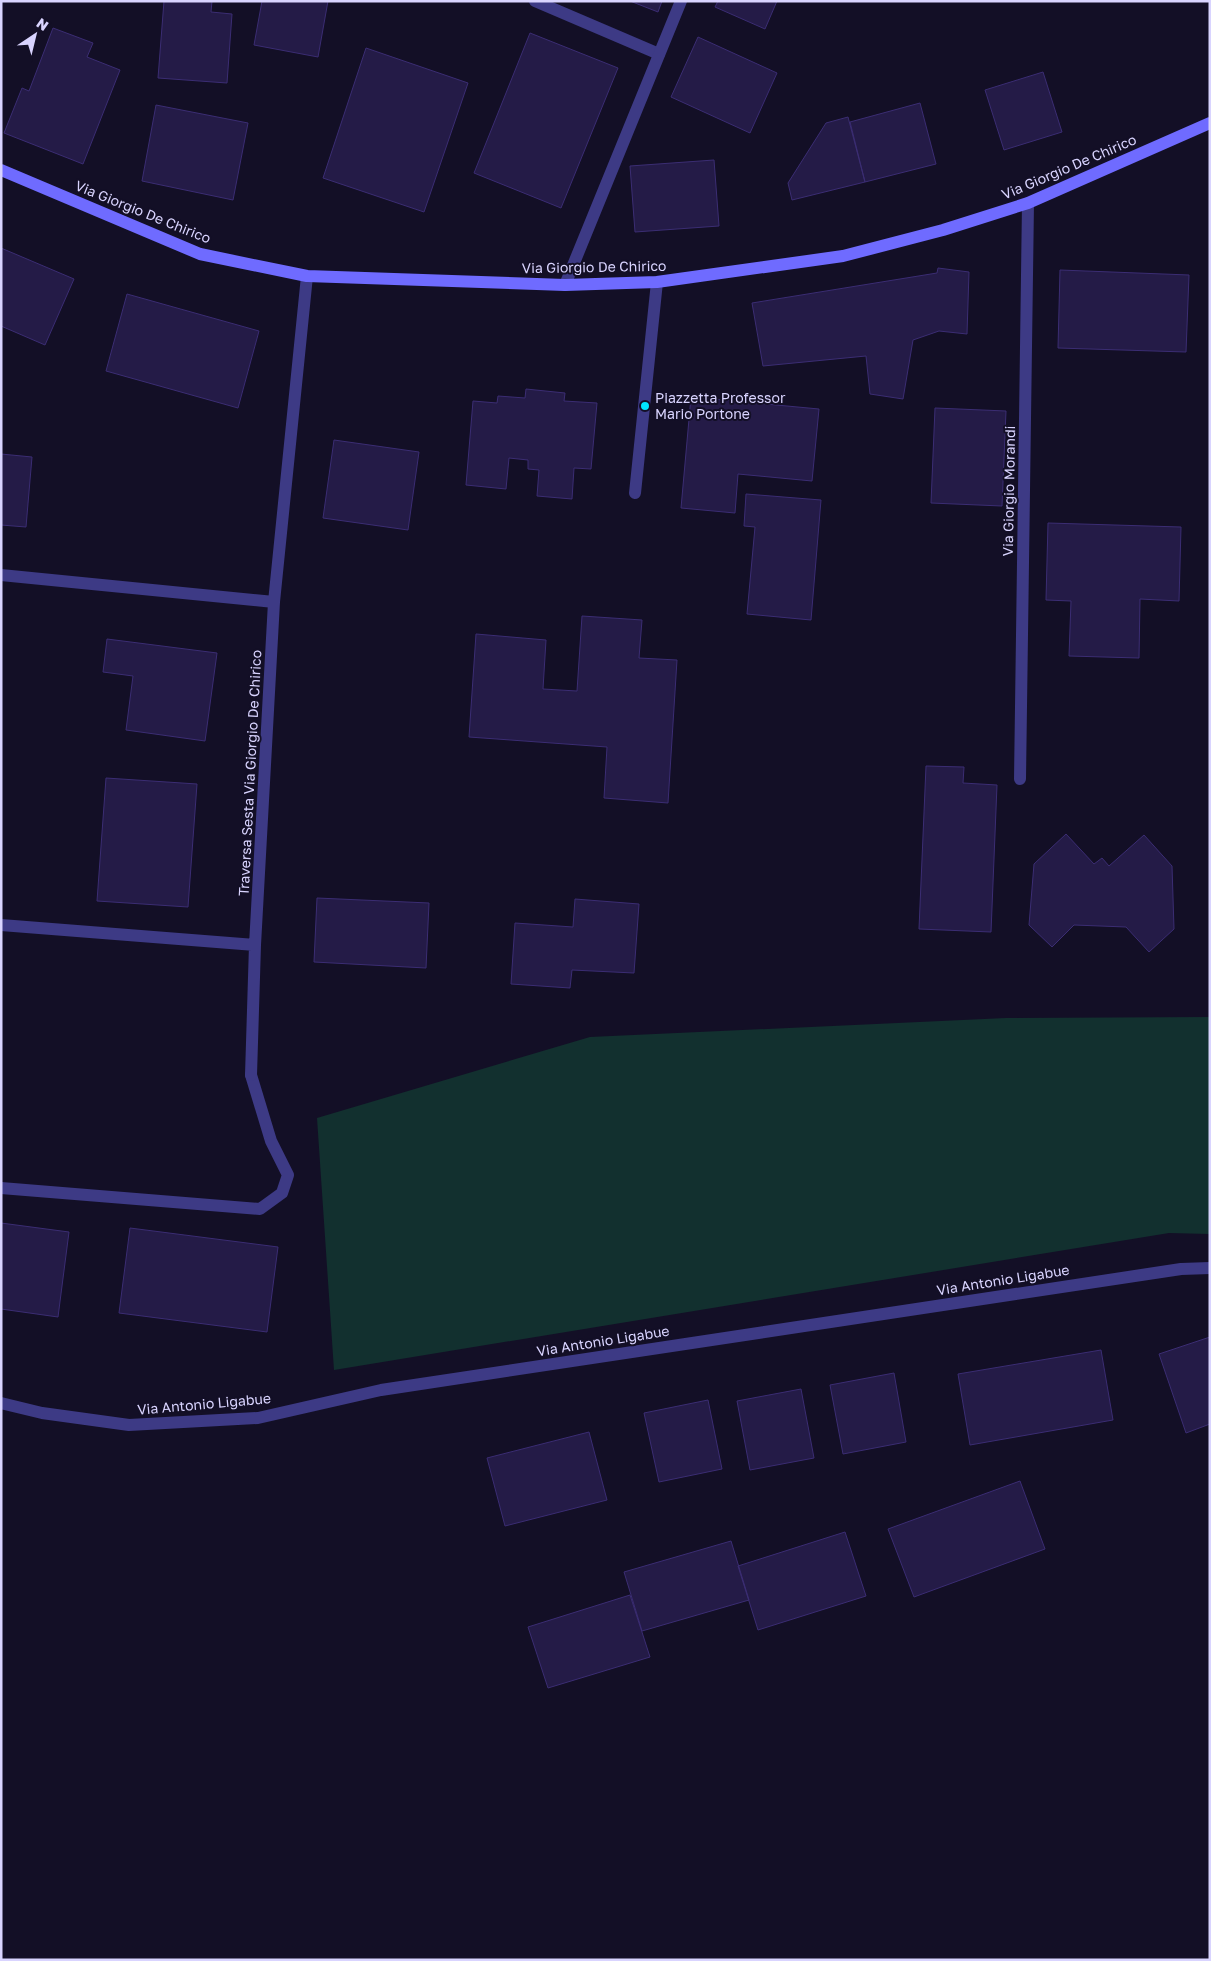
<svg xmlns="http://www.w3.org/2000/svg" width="1211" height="1961" viewBox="0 0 1211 1961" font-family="'Golos Text',sans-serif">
  <rect width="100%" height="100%" fill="#130f26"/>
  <path fill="#12302f" d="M1210 1017V1234L1169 1233 334 1370 317 1118 590 1037 1006 1018Z"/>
  <path fill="#241b47" stroke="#3b2d73" d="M164 1H212L211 12 232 14 227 83 158 78Z
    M262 1H328L318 57 254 45Z
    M630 1H662L658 12Z
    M718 1H777L765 29 715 7Z
    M53 28 93 43 87 57 120 70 83 164 4 133 22 88 29 91Z
    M530 33 618 68 561 208 474 173Z
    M698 37 777 73 750 133 671 97Z
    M366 48 468 83 424 212 323 178Z
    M1043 72 1062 132 1004 150 985 90Z
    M920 103 936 164 865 182 850 122Z
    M156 105 248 123 233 200 142 181Z
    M848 117 865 182 792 200 788 183 826 123Z
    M714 160 719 226 635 232 630 166Z
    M1 248 74 279 45 345 1 326Z
    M938 268 969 272 967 334 939 331 913 340 903 399 870 394 866 356 763 366 752 303 937 273Z
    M1060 270 1189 275 1186 352 1058 348Z
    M127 294 259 331 238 408 106 371Z
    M526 389 565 393 564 401 597 403 591 469 574 468 572 499 537 496 539 470 528 469V460L509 458 506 489 466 485 473 401 497 403 498 396 525 398Z
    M691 397 819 409 812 481 738 474 735 513 681 508Z
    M935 408 1006 411 1002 506 931 503Z
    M334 440 419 452 408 530 323 518Z
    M1 454 32 457 26 527 1 525Z
    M746 494 821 500 811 620 747 614 755 527 744 526Z
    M1048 523 1181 527 1179 601 1140 599 1139 658 1069 656 1071 601 1046 600Z
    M582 616 642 620 639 658 677 660 668 803 604 798 607 747 469 737 476 634 546 640 543 689 577 691Z
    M107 639 217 653 205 741 126 730 133 676 103 672Z
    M926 766 964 767 963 783 997 785 991 932 919 929Z
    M106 778 197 784 188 907 97 901Z
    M1066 834 1094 864 1102 858 1109 866 1144 835 1172 866 1174 929 1149 952 1126 927 1074 925 1052 947 1029 925 1034 864Z
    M317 898 429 903 426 968 314 962Z
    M575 899 639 904 634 973 572 970 570 988 511 984 515 923 573 927Z
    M1 1223 69 1232 58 1317 1 1309Z
    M130 1228 278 1247 267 1332 119 1313Z
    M1210 1337V1424L1186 1433 1159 1354Z
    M1101 1350 1113 1420 970 1445 958 1374Z
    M894 1373 906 1442 843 1454 830 1385Z
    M801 1389 814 1458 750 1470 737 1401Z
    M708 1400 722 1469 659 1482 644 1413Z
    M589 1432 607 1500 505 1526 487 1458Z
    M1020 1481 1045 1549 914 1597 888 1529Z
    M845 1532 866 1596 758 1630 738 1566Z
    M731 1541 749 1600 642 1631 624 1572Z
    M630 1595 650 1657 548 1688 528 1627Z"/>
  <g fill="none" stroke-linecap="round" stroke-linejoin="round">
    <path stroke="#3d3a85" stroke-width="12" d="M535 1 659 54
      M635 493 657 282
      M1 1188 260 1209 282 1193 288 1175 271 1141 251 1075"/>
    <path stroke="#3d3a85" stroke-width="12" d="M565 285 681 1
      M1 575 274 602
      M1020 779 1028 203
      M1 925 255 945
      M251 1075 255 945 274 602 307 276
      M1 1403 42 1413 129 1425 258 1418 381 1390 1181 1269 1210 1268"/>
    <path stroke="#6f6bff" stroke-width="12" d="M1 170 200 254 307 276 565 285 657 282 843 256 943 230 1028 203 1210 123"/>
  </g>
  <circle fill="#00e5ff" stroke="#130f26" stroke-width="2" cx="645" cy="406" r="5"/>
  <g text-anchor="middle" stroke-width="4" stroke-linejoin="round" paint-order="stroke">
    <g font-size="14" fill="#d9d4ff" stroke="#130f26">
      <text transform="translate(1069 167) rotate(-23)" y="5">Via Giorgio De Chirico</text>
      <text transform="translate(143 212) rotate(22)" y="5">Via Giorgio De Chirico</text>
      <text transform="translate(594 267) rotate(-1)" y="5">Via Giorgio De Chirico</text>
      <text transform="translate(1009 491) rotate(-89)" y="5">Via Giorgio Morandi</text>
      <text transform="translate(250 773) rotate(-87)" y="5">Traversa Sesta Via Giorgio De Chirico</text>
      <text transform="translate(1003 1280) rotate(-9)" y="5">Via Antonio Ligabue</text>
      <text transform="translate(603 1341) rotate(-9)" y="5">Via Antonio Ligabue</text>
      <text transform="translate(204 1404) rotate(-5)" y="5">Via Antonio Ligabue</text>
    </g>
    <g font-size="14" fill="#d9d4ff" stroke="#130f26" text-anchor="start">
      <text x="655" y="403">Piazzetta Professor<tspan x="655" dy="16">Mario Portone</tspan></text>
    </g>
  </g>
  <rect width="1211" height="1961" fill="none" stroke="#d9d4ff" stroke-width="5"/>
  <g transform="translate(35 35) rotate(35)" stroke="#130f26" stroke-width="4" paint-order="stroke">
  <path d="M0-4L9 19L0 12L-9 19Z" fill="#d9d4ff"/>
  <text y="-8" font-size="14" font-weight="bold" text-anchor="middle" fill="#d9d4ff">N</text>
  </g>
</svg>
